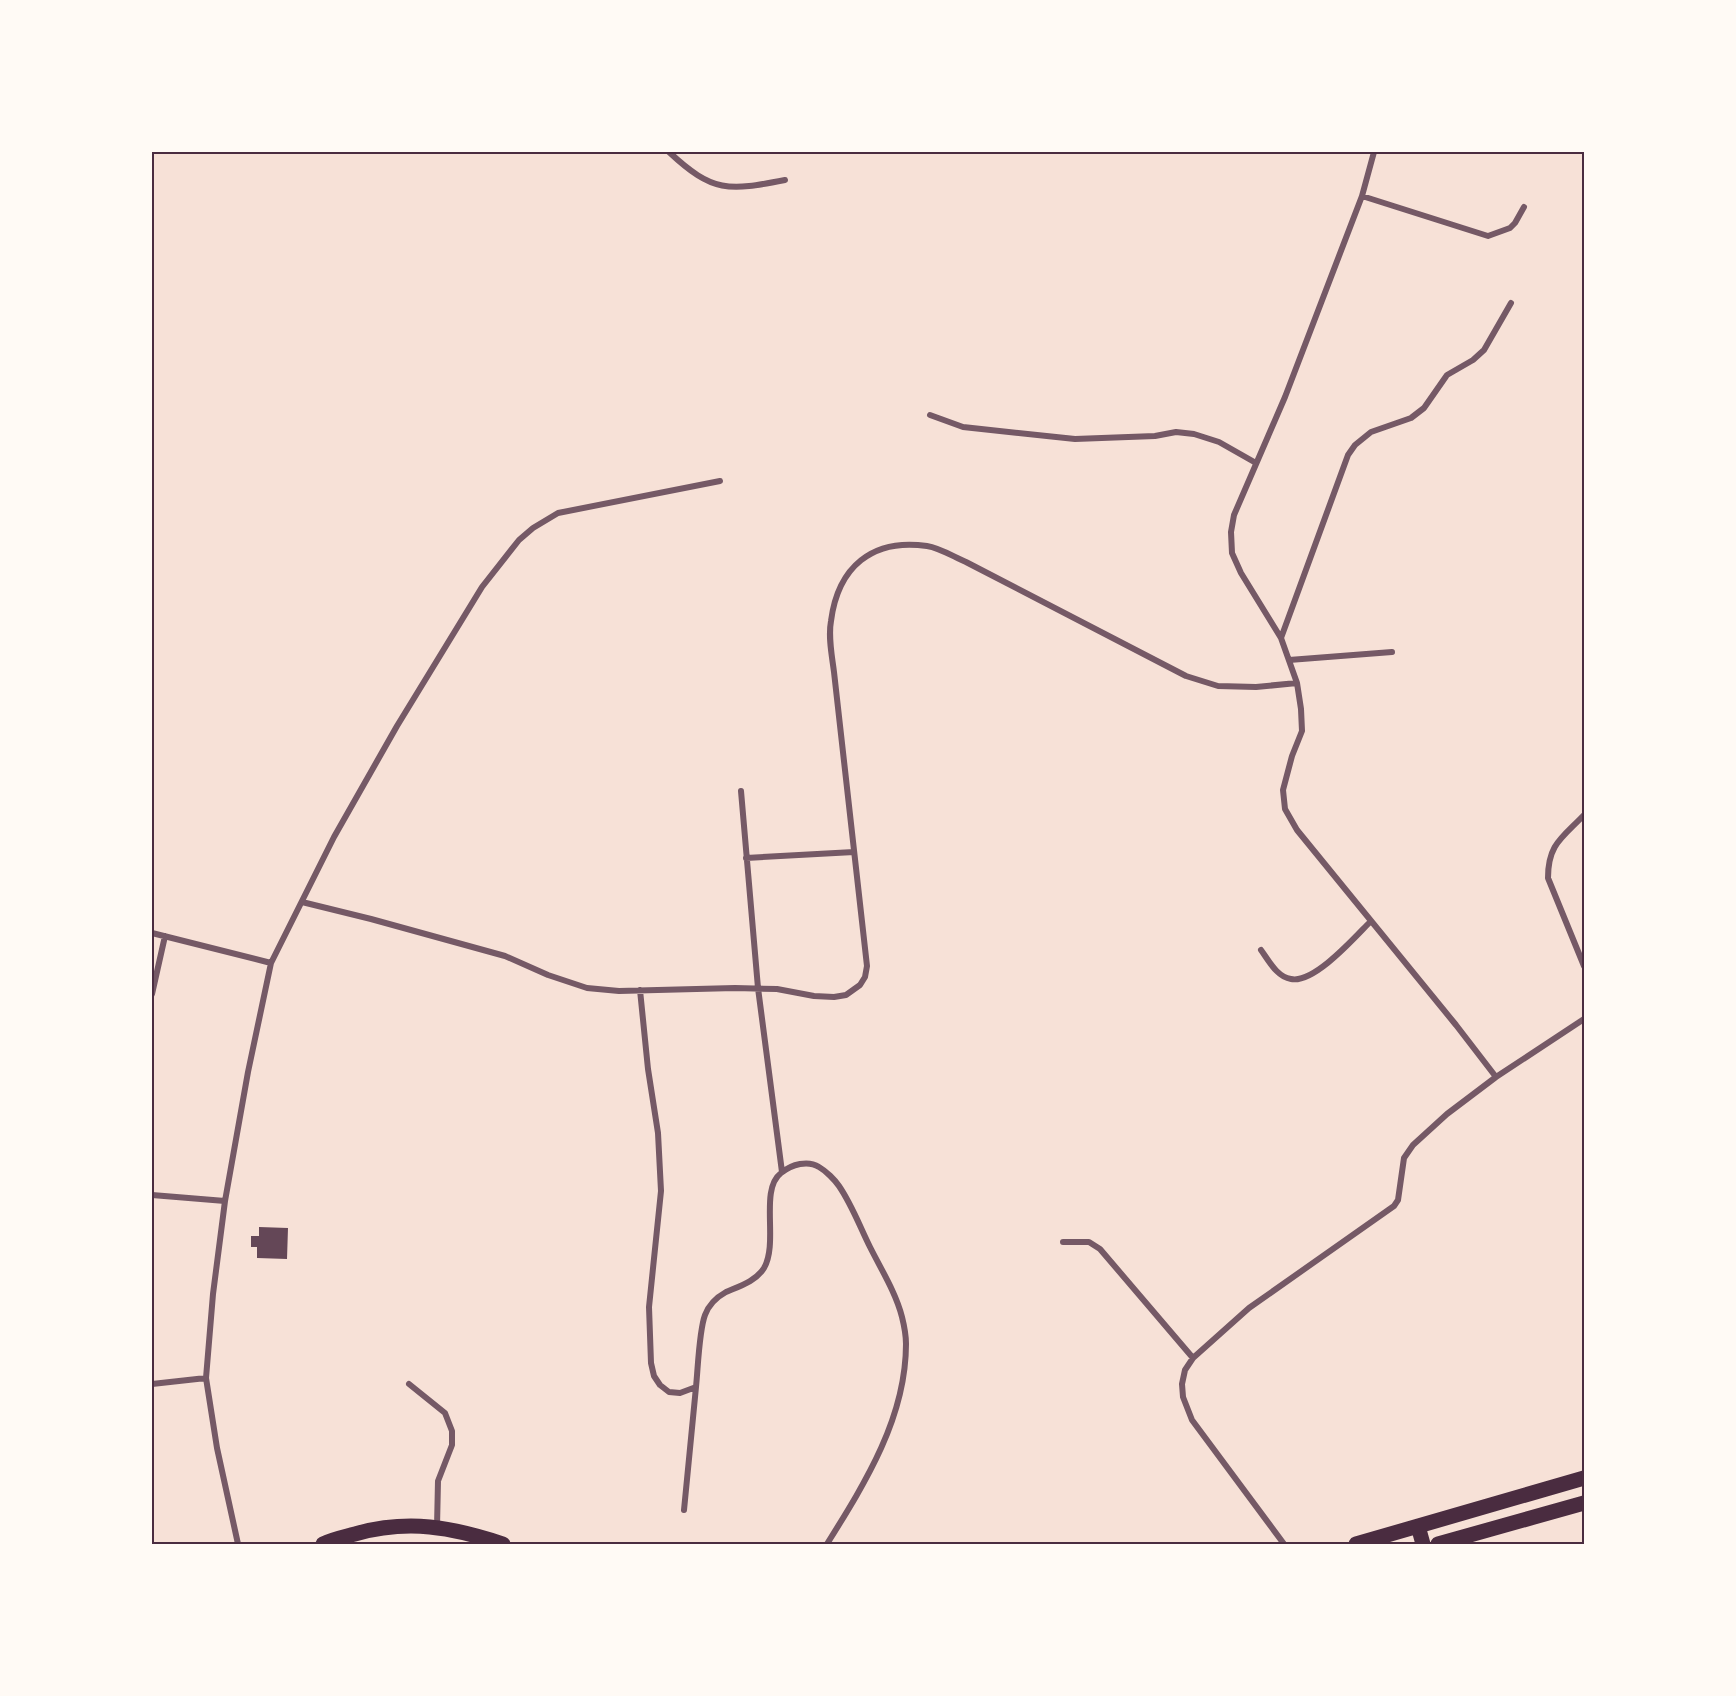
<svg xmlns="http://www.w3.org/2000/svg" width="1736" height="1696" viewBox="0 0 1736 1696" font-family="'Fira Sans Condensed',sans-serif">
  <rect width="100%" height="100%" fill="#f7e1d7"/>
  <path fill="#644757" d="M259 1227 288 1228 287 1259 257 1258V1247H251V1236H259Z"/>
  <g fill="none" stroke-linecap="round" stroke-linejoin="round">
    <path stroke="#755966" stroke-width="6" d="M669 152C713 193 728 191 785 180
      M1374 152 1362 196 1285 397 1234 515 1231 532 1232 553 1241 573 1281 638 1297 683 1301 709 1302 731 1292 756 1283 790 1285 809 1297 830 1456 1025 1496 1077
      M1362 196 1488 236 1510 228 1515 223 1524 207
      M930 415 963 427 1075 439 1155 436 1176 432 1194 434 1219 442 1256 463
      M1281 638 1348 455 1355 445 1371 432 1411 418 1424 408 1447 375 1473 360 1484 350 1511 303
      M1289 660 1392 652
      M741 791 758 988 782 1172
      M1584 815C1562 838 1548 844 1548 878L1584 966
      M746 858 854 852
      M302 902 371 919 505 956 548 975 587 988 619 991 735 988 777 989 814 996 834 997 846 995 860 985 865 977 867 966 834 672C832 656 828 637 831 621 838 567 872 538 927 546 940 548 954 557 966 562L1186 676 1218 686 1256 687 1297 683
      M152 933 271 963 248 1072 225 1201 213 1294 206 1378 217 1448 238 1544
      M1261 950C1269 961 1277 977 1291 979 1314 984 1355 937 1370 922
      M271 963 334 837 397 726 482 587 519 540 533 528 558 513 720 481
      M640 990 648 1069 658 1133 661 1191 649 1307 651 1363 654 1376 660 1385 669 1392 680 1393 696 1387C698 1368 699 1331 705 1315 709 1304 717 1297 726 1292 740 1286 756 1281 764 1268 779 1242 759 1190 781 1173 792 1164 808 1160 819 1167 826 1171 835 1180 839 1186 852 1205 860 1227 870 1247 881 1269 896 1293 902 1317 904 1325 906 1336 906 1344 906 1418 865 1483 827 1544
      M152 994 165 936
      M152 1195 225 1201
      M1063 1242H1089L1100 1249 1193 1358
      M152 1384 206 1378
      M409 1384 445 1413 452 1431V1445L438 1481 437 1527
      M684 1510 696 1387
      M1284 1544 1192 1420 1183 1397 1182 1384 1185 1370 1193 1358 1249 1308 1394 1206 1398 1200 1404 1158 1413 1145 1447 1114 1496 1077 1584 1019"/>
    <path stroke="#4a2c40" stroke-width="15" d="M1418 1526 1423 1544
      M323 1544C333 1539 344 1537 355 1534 408 1519 452 1527 503 1544
      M1356 1544 1584 1478
      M1438 1544 1584 1503"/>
  </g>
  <rect width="1736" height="1696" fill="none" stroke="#fffaf5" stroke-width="306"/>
  <rect x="153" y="153" width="1430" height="1390" fill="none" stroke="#4a2c40" stroke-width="2"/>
</svg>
